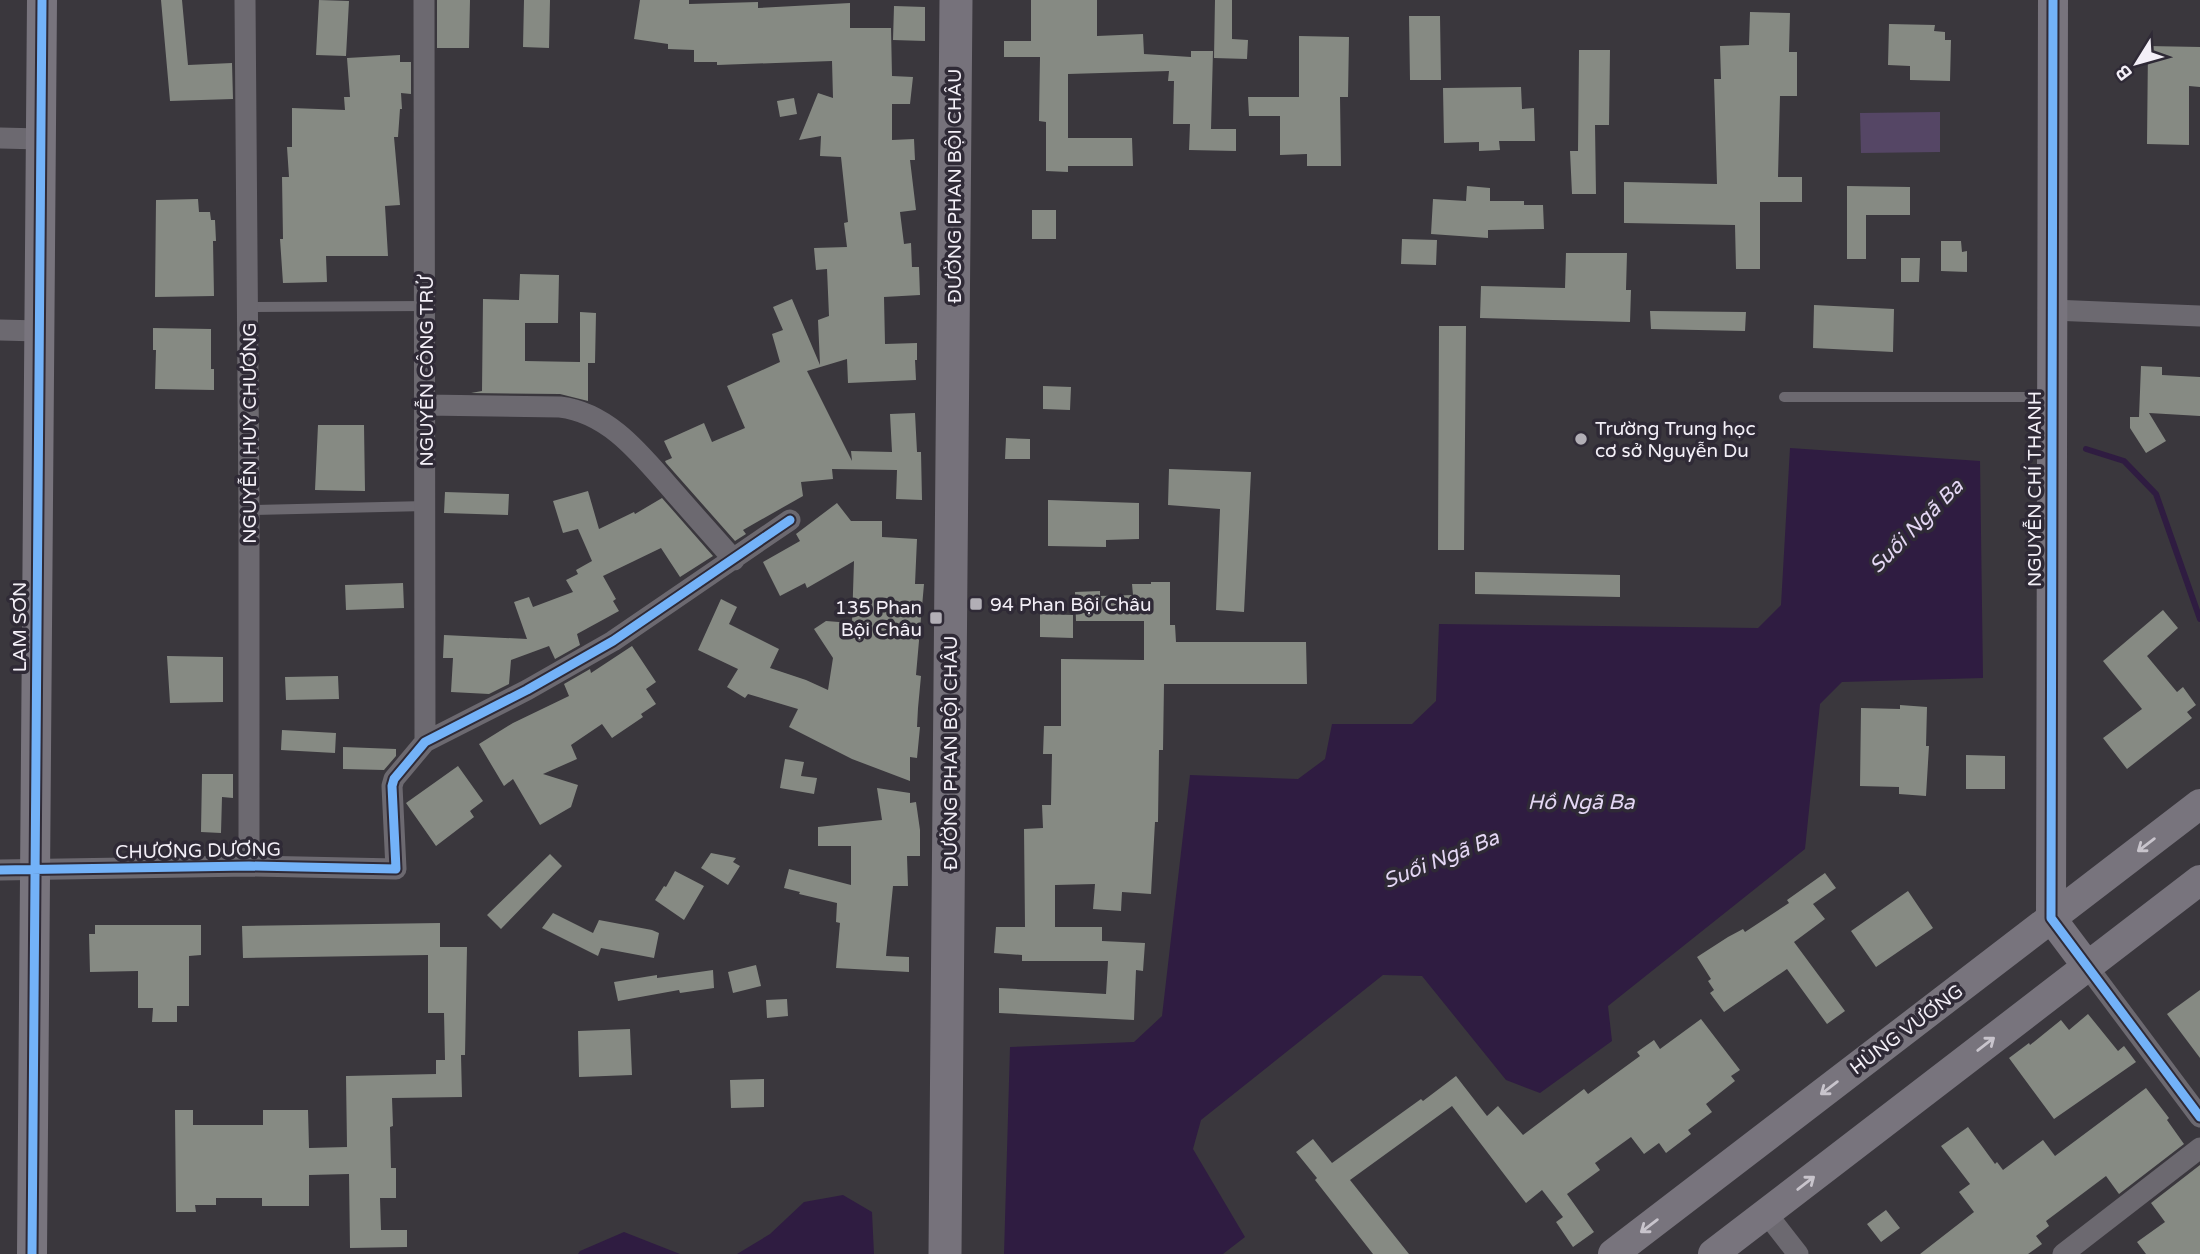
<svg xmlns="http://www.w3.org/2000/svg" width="2200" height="1254" viewBox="0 0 2200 1254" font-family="'Varela Round',sans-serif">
  <rect width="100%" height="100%" fill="#3a373d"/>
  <path fill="#554665" d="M1940 112V152L1861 153 1860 113Z"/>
  <path fill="#2f1c41" d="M1790 448 1980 461 1983 678 1842 682 1820 704 1805 849 1608 1006 1612 1041 1540 1093 1506 1080 1422 976 1383 975 1201 1120 1193 1149 1245 1237 1223 1254H1004L1010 1047 1134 1042 1162 1016 1190 775 1298 779 1325 759 1332 724H1412L1436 701 1439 624 1758 628 1781 605Z
    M843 1195 872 1212 874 1254H737L770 1234 804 1202Z
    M624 1232 680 1254H578L580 1251Z"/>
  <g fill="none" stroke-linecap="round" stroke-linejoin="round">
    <path stroke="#2f1c41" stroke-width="6" d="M2086 449 2124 461 2156 494 2200 619"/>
  </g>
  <path fill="#868a83" d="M161 0H182L188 65 232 63 233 99 170 101Z
    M319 0 349 1 346 56 316 55Z
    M437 0H470L469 48H437Z
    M524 0H550L549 48 523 47Z
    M640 0H689V4L758 2V8L850 3V28H891L892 76 913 77 910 104H892V140L914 139 915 160H910L916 210 900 212 904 244 911 243 912 267H919L920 295 884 297 885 344 917 343V360H915L916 380 848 383 847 359 807 371 852 461 851 451 892 452 890 414 915 413 917 452H921L922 500 896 499 897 470 832 469 833 479 801 482 803 496 743 530 746 534 735 541 666 463 665 461 672 458 664 441 704 423 712 442 745 428 727 386 780 362 772 334 783 330 773 307 792 299 820 365 818 320 829 316 827 269 816 270 814 248 847 247 844 223 848 222 841 157 820 156 821 136 799 140 818 93 833 98 832 61 717 65V62H694V50L668 49V44L634 39Z
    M1031 0H1097V36L1143 34 1144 54 1191 57V51H1213L1211 129H1236V151L1189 150 1190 124H1173L1174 81H1168L1169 71 1068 74V138H1132L1133 166H1068V172L1046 171V122L1039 121 1040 57H1004V41H1031Z
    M1215 0H1232V39L1248 40 1247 59 1214 58Z
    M894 6 925 7V41L893 40Z
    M1750 12 1790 13 1789 52H1797V96H1780L1778 177H1802V202H1760V269H1736L1735 225 1624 223V182L1717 184 1714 79H1721L1720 46 1749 45Z
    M1409 16H1440L1441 80H1410Z
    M1889 24 1935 25 1934 31 1945 32V40H1951L1950 81 1910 80V66L1888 65Z
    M1299 36 1349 37 1348 97H1340L1341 166H1307V154L1280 155V116H1249L1248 97H1299Z
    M2148 46 2200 47V87L2189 86V145L2147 144Z
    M1579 50H1610L1609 125H1595L1596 194H1572L1570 151H1578Z
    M400 55V62H411V94L401 93 402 109H400L398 137H394L400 205 385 206 388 256H326L327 282 283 283 280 239H283L282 177H289L287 147H292V108L345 110 344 97H350L347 58Z
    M1521 87 1522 109 1534 108 1535 141H1499L1500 150 1479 151V142L1444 143 1443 88Z
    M794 98 797 114 780 117 777 101Z
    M1467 186 1490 188V201H1524V205H1543L1544 229 1488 230V238L1431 234 1433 199 1466 201Z
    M1847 186 1910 187V215H1866V259H1847Z
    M198 199 199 212H210L211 220H215L216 241H213L214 296 155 297 156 200Z
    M1032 210H1056V239H1032Z
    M1402 239 1437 240 1436 265 1401 264Z
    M1941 241H1961L1962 252 1967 251V272L1941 271Z
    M1566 253H1627L1626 290H1631L1630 322 1480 318 1481 286 1565 288Z
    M1901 258H1920L1919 282H1901Z
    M520 274 559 275 558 323H525V361L580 362V312L596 313 595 363H588V401L560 394 471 393 482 391 483 299 519 300Z
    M1814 305 1894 309 1893 352 1813 348Z
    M1650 311 1746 312 1745 331 1651 329Z
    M1439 326H1466L1464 550H1438Z
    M153 328 211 329V369H214V390L155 389 156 350H153Z
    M2141 366 2162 367V375L2200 377V416L2149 413 2166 441 2146 453 2130 428V417H2139Z
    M1043 386 1071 387 1070 410 1043 409Z
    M318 425H364L365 491 315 490Z
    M1006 438 1030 439V459H1005Z
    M1169 469 1251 472 1244 612 1216 610 1220 509 1168 505Z
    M588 491 599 529 634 512 635 514 662 498 713 556 680 577 661 548 603 576 616 599 613 601 619 611 577 634 580 645 555 659 549 646 511 660 509 684 489 694 451 692 453 658H443L444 635 527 639 514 602 529 597 533 607 573 592 566 580 578 574 576 570 592 561 578 529 563 533 553 501Z
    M445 492 509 494 508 515 444 513Z
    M1048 500 1139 503V539L1106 540V547L1048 546Z
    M837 503 851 521H882V537L917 539 915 584H924L916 675 921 676 918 708 917 727H920L917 758 910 757V781L852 759 789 727 798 709 748 694 745 698 727 687 738 669 698 650 721 599 737 607 729 624 779 649 770 668 806 680 828 690 833 658 814 629 826 621 852 623 854 561 807 588 805 583 780 596 763 562 800 541 796 534Z
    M1475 572 1620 575V597L1475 594Z
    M1151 582H1170V625H1175L1176 642H1306L1307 684H1164L1163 750H1159L1158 822H1155L1151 894 1122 892 1121 911 1093 909 1095 884 1055 885V927H1102V941L1145 943 1143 971 1136 970 1134 1020 999 1013V988L1106 994 1108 961H1022V955L994 953 996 927H1025L1024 829 1043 828 1042 805H1051L1052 754H1043L1044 726H1061V659L1144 660V621H1076L1075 592 1100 591V596L1133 595 1132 584H1151Z
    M403 583 404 608 346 610 345 585Z
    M2163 610 2178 628 2147 656 2177 692 2183 687 2196 705 2187 712 2192 718 2127 769 2103 738 2142 709 2103 661Z
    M1040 614 1073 615V638L1040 637Z
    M632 646 656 682 646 689 656 704 641 714 643 717 612 738 602 724 571 745 577 759 543 774 578 785 571 807 540 825 513 779 504 786 479 744 513 723 569 696 564 684 590 669 591 673Z
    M167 656 223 657V702L170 703Z
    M338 676 339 699 286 700 285 677Z
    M1900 705 1927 707 1926 746H1929L1926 796 1899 794V787L1860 786 1861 708 1900 709Z
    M282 730 336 733 335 753 281 750Z
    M343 747 396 749V756L384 770 343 769Z
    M1966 755 2005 756V789H1966Z
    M785 759 804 762 801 776 817 778 814 794 780 788Z
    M458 766 483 801 470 811 474 817 436 846 406 803Z
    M202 774H233V798L222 797 221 833 201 832Z
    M877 788 910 793V803L916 802 920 830V856H907L908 886H893L886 956 909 957V972L836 968 840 923 836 922 837 903 799 894 800 892 784 888 789 869 851 885V846H818V827L882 820Z
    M711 853 736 858 733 862 740 866 728 885 701 868Z
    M550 854 562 866 501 929 487 915Z
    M675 871 704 886 684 920 655 900 664 886 666 887Z
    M1825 873 1836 888 1813 904 1825 919 1794 942 1845 1011 1827 1024 1787 969 1724 1012 1710 993 1714 990 1708 981 1711 979 1697 957 1728 937 1743 929 1745 932 1789 903 1787 900Z
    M1908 891 1933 928 1876 967 1851 931Z
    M553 913 593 933 599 920 652 930 659 933 654 958 601 948 598 956 542 928Z
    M440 923V947H467L465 1055H461L462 1097 392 1098 393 1126 390 1127 391 1168H396V1198H380L381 1230H407V1247L350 1248 349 1174 309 1175V1206H262V1198H216V1205H195L196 1212H176L175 1110H193V1125H263V1110H308L309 1148 347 1147 346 1076 436 1074V1060H445L444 1013H428V955L243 958 242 926Z
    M95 925H201V955L189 956V1006H177V1022H152L153 1008H138V971L90 972 89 934H95Z
    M756 965 761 986 733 993 728 972Z
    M713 970 714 988 680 993 679 990 618 1001 614 982 657 975V978Z
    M2200 990V1058L2167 1014Z
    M787 999 788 1016 767 1018 766 1000Z
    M2088 1014 2118 1051 2124 1046 2136 1062 2054 1119 2009 1058 2029 1043 2030 1045 2061 1020 2069 1030Z
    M1701 1019 1740 1070 1731 1076 1735 1081 1706 1104 1712 1112 1688 1130 1691 1134 1666 1153 1659 1143 1644 1154 1631 1137 1595 1163 1600 1170 1567 1194 1594 1232 1573 1247 1556 1222 1563 1217 1542 1190 1526 1203 1452 1106 1350 1180 1409 1254H1373L1315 1180 1317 1178 1296 1152 1313 1139 1332 1163 1421 1099 1423 1101 1456 1076 1487 1116 1498 1106 1523 1135 1584 1089 1588 1094 1640 1056 1637 1052 1654 1040 1660 1049Z
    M630 1029 632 1075 579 1077 578 1031Z
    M764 1079V1107L731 1108 730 1080Z
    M2146 1088 2169 1118 2167 1120 2184 1144 2119 1194 2106 1176 2046 1221 2049 1226 2036 1236 2042 1244 2028 1254H1920L1974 1212 1959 1192 1970 1184 1941 1146 1968 1127 1995 1164 1997 1162 2003 1170 2043 1140 2055 1156Z
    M2200 1165V1254H2146L2137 1242 2165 1222 2151 1203Z
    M1886 1210 1900 1228 1881 1242 1867 1224Z"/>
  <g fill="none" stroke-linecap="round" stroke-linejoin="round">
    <path stroke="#6c6970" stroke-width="10" d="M248 307 425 306
      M1784 397H2050
      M249 510 426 506"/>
    <path stroke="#6c6970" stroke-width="21" d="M245 0 249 510V866
      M424 0 425 742
      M0 138 41 139
      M2052 310 2200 316
      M0 330 39 331
      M426 405 560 407C610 413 642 456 673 491 693 514 714 537 734 560
      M0 870 249 866 396 869 392 786 394 779 425 742 527 690 613 641 790 520
      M2087 966 2200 1117
      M1766 1213 1798 1254
      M2063 1254 2200 1148"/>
    <path stroke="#78747d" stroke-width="30" d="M2053 0 2051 918 2087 966
      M32 1254 42 0
      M1613 1254 2200 804
      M1713 1254 2200 880"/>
    <path stroke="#76727b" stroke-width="33" d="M945 1254 956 0"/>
    <g stroke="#2f2a36" stroke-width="13">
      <path id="cycleway" d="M2053 0 2051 918 2200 1117
        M0 870 249 866 396 869 392 786 394 779 425 742 527 690 613 641 790 520
        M32 1254 42 0"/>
    </g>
    <use href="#cycleway" stroke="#73b2f8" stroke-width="9"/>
  </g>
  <defs><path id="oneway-shaft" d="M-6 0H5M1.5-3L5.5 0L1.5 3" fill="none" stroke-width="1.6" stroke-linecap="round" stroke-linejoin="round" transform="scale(1.75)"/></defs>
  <g stroke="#c8c4cc">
    <use href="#oneway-shaft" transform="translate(2146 845) rotate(143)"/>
    <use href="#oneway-shaft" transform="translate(1986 1044) rotate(-38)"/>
    <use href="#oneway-shaft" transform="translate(1829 1088) rotate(143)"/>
    <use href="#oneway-shaft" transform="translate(1806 1183) rotate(-38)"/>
    <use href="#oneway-shaft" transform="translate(1649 1226) rotate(143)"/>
  </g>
  <g fill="#b2afb6" stroke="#2f2a36" stroke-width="2.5">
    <circle cx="1581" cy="439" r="7"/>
    <rect x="969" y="597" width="14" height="14" rx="3.5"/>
    <rect x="929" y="611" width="14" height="14" rx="3.5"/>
  </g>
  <g text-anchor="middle" stroke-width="7" stroke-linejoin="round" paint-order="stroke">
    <g font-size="19" fill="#f3eff7" stroke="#2f2a36">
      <text transform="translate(954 186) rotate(-90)" y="7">ĐƯỜNG PHAN BỘI CHÂU</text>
      <text transform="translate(426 371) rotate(-90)" y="7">NGUYỄN CÔNG TRỨ</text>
      <text transform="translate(249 433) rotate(-90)" y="7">NGUYỄN HUY CHƯƠNG</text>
      <text transform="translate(2034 489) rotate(-90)" y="7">NGUYỄN CHÍ THANH</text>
      <text transform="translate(19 627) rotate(-90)" y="7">LAM SƠN</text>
      <text transform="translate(950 753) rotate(-90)" y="7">ĐƯỜNG PHAN BỘI CHÂU</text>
      <text transform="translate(198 850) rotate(-1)" y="7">CHƯƠNG DƯƠNG</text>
      <text transform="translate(1906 1029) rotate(-37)" y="7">HÙNG VƯƠNG</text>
    </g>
    <g font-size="19" fill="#f3eff7" stroke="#2f2a36" text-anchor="start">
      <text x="1595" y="435">Trường Trung học<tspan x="1595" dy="22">cơ sở Nguyễn Du</tspan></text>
      <text x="990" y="611">94 Phan Bội Châu</text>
      <text x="922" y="614" text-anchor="end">135 Phan<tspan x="922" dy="22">Bội Châu</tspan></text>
    </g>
    <g font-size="21" font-style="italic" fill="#e4d7f4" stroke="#2f2a36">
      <text transform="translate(1916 526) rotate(-45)" y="7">Suối Ngã Ba</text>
      <text x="1581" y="809">Hồ Ngã Ba</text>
      <text transform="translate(1441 859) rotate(-22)" y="7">Suối Ngã Ba</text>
    </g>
  </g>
  <g transform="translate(2137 63) rotate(233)" stroke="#2f2a36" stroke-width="5" paint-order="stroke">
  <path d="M0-5L12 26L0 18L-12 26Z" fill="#f3eff7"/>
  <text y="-10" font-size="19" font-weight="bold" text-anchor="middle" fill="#f3eff7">B</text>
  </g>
</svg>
